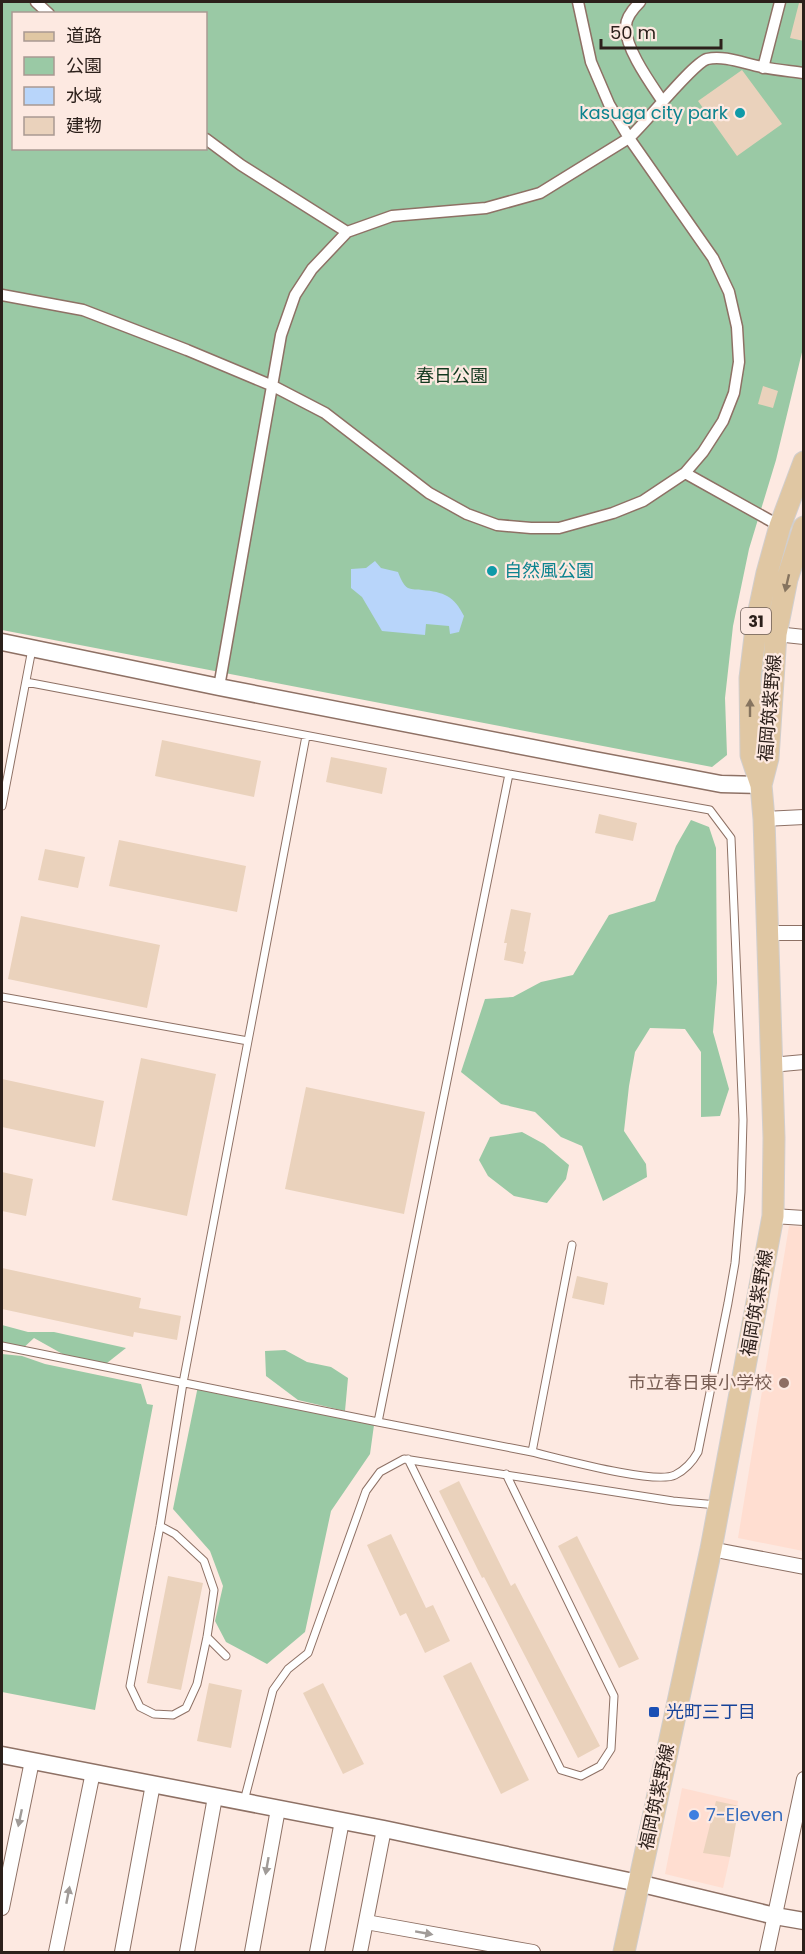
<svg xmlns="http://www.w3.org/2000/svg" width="805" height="1954" viewBox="0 0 805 1954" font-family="Poppins,'Noto Sans JP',sans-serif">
  <rect width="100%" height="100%" fill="#fde9e1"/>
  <path fill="#ffded1" d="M789 1226 804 1227 803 1551 738 1538Z
    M682 1788 738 1801 730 1857 723 1888 665 1874Z"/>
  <path fill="#9ac9a5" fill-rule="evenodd" d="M2 2H803V348L776 460 749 549 733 626 725 698 727 755 712 767 2 630ZM14 14H206V148H14Z
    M691 820 709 827 716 848 717 983 713 1032 729 1089 720 1116 701 1117V1052L685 1029 650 1028 635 1052 629 1086 624 1131 646 1164 647 1177 603 1201 582 1146 561 1137 535 1112 501 1104 461 1072 485 999 513 997 541 982 573 975 609 915 655 901 676 846Z
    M522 1132 544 1144 569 1165 566 1179 547 1203 514 1196 488 1176 479 1160 490 1137Z
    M2 1325 28 1332H54L126 1348 107 1363 84 1366 34 1338 20 1351 2 1348Z
    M285 1350 307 1362 331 1367 348 1378 345 1411 298 1400 266 1376 265 1351Z
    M2 1354 22 1356 45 1364 141 1384 147 1404 153 1405 95 1710 2 1692Z
    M198 1386 374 1425 370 1454 331 1511 305 1632 267 1664 226 1642 215 1621 223 1586 210 1551 173 1509Z"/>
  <path fill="#b8d5fa" d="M375 561 381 568 398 572C400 577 403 585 408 588 412 590 418 589 422 590 444 592 454 596 464 616L459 632 450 634 449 626 426 624 425 635 382 631 362 597 351 588V569L366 568Z"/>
  <path fill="#ead2bc" d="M799 3 804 4V41L790 38Z
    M742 70 782 124 737 156 698 101Z
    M763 386 778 391 773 408 758 404Z
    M162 740 261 761 254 797 155 776Z
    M331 757 387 768 382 794 326 782Z
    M599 814 637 823 633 841 595 833Z
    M119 840 246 866 237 912 109 886Z
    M45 849 85 857 78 888 38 880Z
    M511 909 531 913 524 951 526 952 523 964 504 960 507 943H504Z
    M21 916 160 945 147 1008 8 979Z
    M141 1058 216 1074 187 1216 112 1200Z
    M2 1079 104 1101 95 1147 2 1127Z
    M306 1087 425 1112 404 1214 285 1189Z
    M2 1172 33 1179 26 1216 2 1211Z
    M2 1268 141 1298 139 1308 181 1316 177 1340 134 1332 133 1337 2 1309Z
    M577 1276 608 1283 604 1305 572 1298Z
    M459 1481 511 1586 515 1583 600 1746 578 1758 484 1577 482 1578 439 1491Z
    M391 1534 426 1608 433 1605 450 1641 425 1653 406 1613 400 1616 367 1545Z
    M577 1536 639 1659 619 1668 558 1546Z
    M168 1576 203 1583 181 1690 147 1683Z
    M471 1662 529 1780 501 1794 443 1676Z
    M209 1683 242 1690 231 1748 197 1741Z
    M323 1683 364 1764 343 1774 303 1693Z
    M716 1801 739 1806 730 1857 703 1853Z"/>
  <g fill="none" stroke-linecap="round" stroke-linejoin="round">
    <g stroke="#8e7165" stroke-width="9">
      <path id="service" d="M26 682 509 774 710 810 731 838 743 1120 741 1192 735 1263 728 1303 698 1452C693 1461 685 1470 675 1475 655 1485 558 1458 532 1452
        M2 806 32 649
        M2 997 248 1041 183 1383 160 1526 130 1686 140 1707 154 1714 173 1715 186 1708 197 1684 207 1637 214 1590 204 1561 175 1534 160 1526
        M248 1041 306 736
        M2 1346 378 1422 509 774
        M378 1422 532 1452 572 1245
        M408 1459 561 1770 581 1776 600 1766 611 1749 614 1696 506 1474
        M207 1637 226 1656
        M244 1801 273 1690 288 1669 308 1653 366 1491 380 1472 404 1459 673 1501 717 1505"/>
    </g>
    <g stroke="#8e7165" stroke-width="13">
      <path id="pedestrian" d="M36 2 49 14
        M640 2C634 8 626 17 626 26 624 47 651 84 663 102
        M763 68 780 2
        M206 139 241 165 347 232
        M2 295 83 310 187 350 273 386 325 413 429 493 467 514 497 525 531 528H559L613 513 643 501 685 473 703 452 723 421 734 393 739 362 737 327 729 292 713 258 629 138 609 104 591 62 578 2
        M685 473 780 526
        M219 687 281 335 295 295 312 269 347 232 392 216 486 208 540 193 629 138C646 123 692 64 707 59 725 55 745 64 762 67 776 70 790 71 804 73"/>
    </g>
    <g stroke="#8e7165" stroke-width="16">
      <path id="minor" d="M776 634 804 637
        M764 819 804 817
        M766 933H804
        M771 1065 804 1062
        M773 1216 804 1218
        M711 1549 804 1567
        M2 1908 32 1761
        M366 1922 533 1952
        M56 1952 93 1772
        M122 1952 153 1784
        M187 1952 215 1797
        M252 1952 278 1809
        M317 1952 342 1821
        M360 1952 384 1829
        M767 1952 804 1779"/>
    </g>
    <g stroke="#8e7165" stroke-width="19">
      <path id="tertiary" d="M2 642 219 687 589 759 721 784 761 785
        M2 1755 384 1829 638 1883 775 1916 804 1921"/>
    </g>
    <g stroke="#d1cecd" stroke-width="23">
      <path id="primary" d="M761 785 768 758 776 634 787 579 804 527
        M624 1952 711 1549 773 1216 774 1138 764 819 761 785 751 755 750 678 757 620 767 573 780 526 804 462"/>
    </g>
    <use href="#service" stroke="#fff" stroke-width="7"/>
    <use href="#pedestrian" stroke="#fff" stroke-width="10"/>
    <use href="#minor" stroke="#fff" stroke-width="14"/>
    <use href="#tertiary" stroke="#fff" stroke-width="16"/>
    <use href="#primary" stroke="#e0c7a3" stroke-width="21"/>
  </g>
  <defs><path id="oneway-solid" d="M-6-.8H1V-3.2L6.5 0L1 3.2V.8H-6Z" transform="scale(1.5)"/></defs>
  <g fill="#86745f">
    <use href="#oneway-solid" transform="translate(787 583) rotate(103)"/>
    <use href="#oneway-solid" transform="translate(750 708) rotate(-90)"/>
  </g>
  <g fill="#a09b98">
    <use href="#oneway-solid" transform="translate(20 1818) rotate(102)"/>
    <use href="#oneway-solid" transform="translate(267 1866) rotate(100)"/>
    <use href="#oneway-solid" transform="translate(68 1895) rotate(-79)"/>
    <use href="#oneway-solid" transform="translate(424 1933) rotate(10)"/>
  </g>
  <g fill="#0f9aa8" stroke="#fde9e1" stroke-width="2">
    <circle cx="740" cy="113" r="6"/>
    <circle cx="492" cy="571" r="6"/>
  </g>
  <circle fill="#8d6e63" stroke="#fde9e1" stroke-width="2" cx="784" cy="1383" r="6"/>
  <rect fill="#1a4fb4" stroke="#fde9e1" stroke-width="2" x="648" y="1706" width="12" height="12" rx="3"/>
  <circle fill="#3f7fe0" stroke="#fde9e1" stroke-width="2" cx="694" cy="1815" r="6"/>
  <g text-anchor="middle" stroke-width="4.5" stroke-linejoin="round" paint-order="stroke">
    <rect fill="#fde9e1" stroke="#6b5c56" stroke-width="1.5" x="741" y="608" width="30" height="26" rx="4.5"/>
    <g font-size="16" font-weight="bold" fill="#2c201b">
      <text x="756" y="627">31</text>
    </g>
    <g font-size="18" fill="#0d838f" stroke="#fde9e1" text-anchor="end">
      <text x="728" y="119">kasuga city park</text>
      <text x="504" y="577" text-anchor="start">自然風公園</text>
    </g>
    <g font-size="18" fill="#11381e" stroke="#fde9e1">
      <text x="452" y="382">春日公園</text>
    </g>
    <g font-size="18" fill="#2c201b" stroke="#fde9e1">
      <text transform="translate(770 708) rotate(-85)" y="6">福岡筑紫野線</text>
      <text transform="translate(757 1303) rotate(-80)" y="6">福岡筑紫野線</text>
      <text transform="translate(657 1797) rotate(-78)" y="6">福岡筑紫野線</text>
    </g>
    <g font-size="18" fill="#785e54" stroke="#fde9e1" text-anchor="end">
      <text x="772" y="1389">市立春日東小学校</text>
    </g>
    <g font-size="18" fill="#164399" stroke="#fde9e1" text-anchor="start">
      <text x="666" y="1718">光町三丁目</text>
    </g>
    <g font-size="18" fill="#366cbe" stroke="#fde9e1" text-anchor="start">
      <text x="706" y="1821">7-Eleven</text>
    </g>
  </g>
  <rect width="805" height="1954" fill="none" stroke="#2c201b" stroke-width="6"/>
  <rect x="12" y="12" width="195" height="138" fill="#fde9e1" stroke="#a99992" stroke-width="1.5"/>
  <rect x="24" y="32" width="30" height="9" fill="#e0c7a3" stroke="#a99992" stroke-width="1.5"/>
  <text x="66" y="42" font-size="18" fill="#2c201b">道路</text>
  <rect x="24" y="57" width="30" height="18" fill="#9ac9a5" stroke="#a99992" stroke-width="1.5"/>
  <text x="66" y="72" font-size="18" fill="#2c201b">公園</text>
  <rect x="24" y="87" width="30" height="18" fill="#b8d5fa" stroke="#a99992" stroke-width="1.5"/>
  <text x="66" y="102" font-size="18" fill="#2c201b">水域</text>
  <rect x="24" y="117" width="30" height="18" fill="#ead2bc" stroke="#a99992" stroke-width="1.5"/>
  <text x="66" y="132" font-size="18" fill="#2c201b">建物</text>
  <path d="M601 39v9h120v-9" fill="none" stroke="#2c201b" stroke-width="3"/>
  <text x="610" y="39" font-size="18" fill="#2c201b" stroke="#fde9e1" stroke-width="4.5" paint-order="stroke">50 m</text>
</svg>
